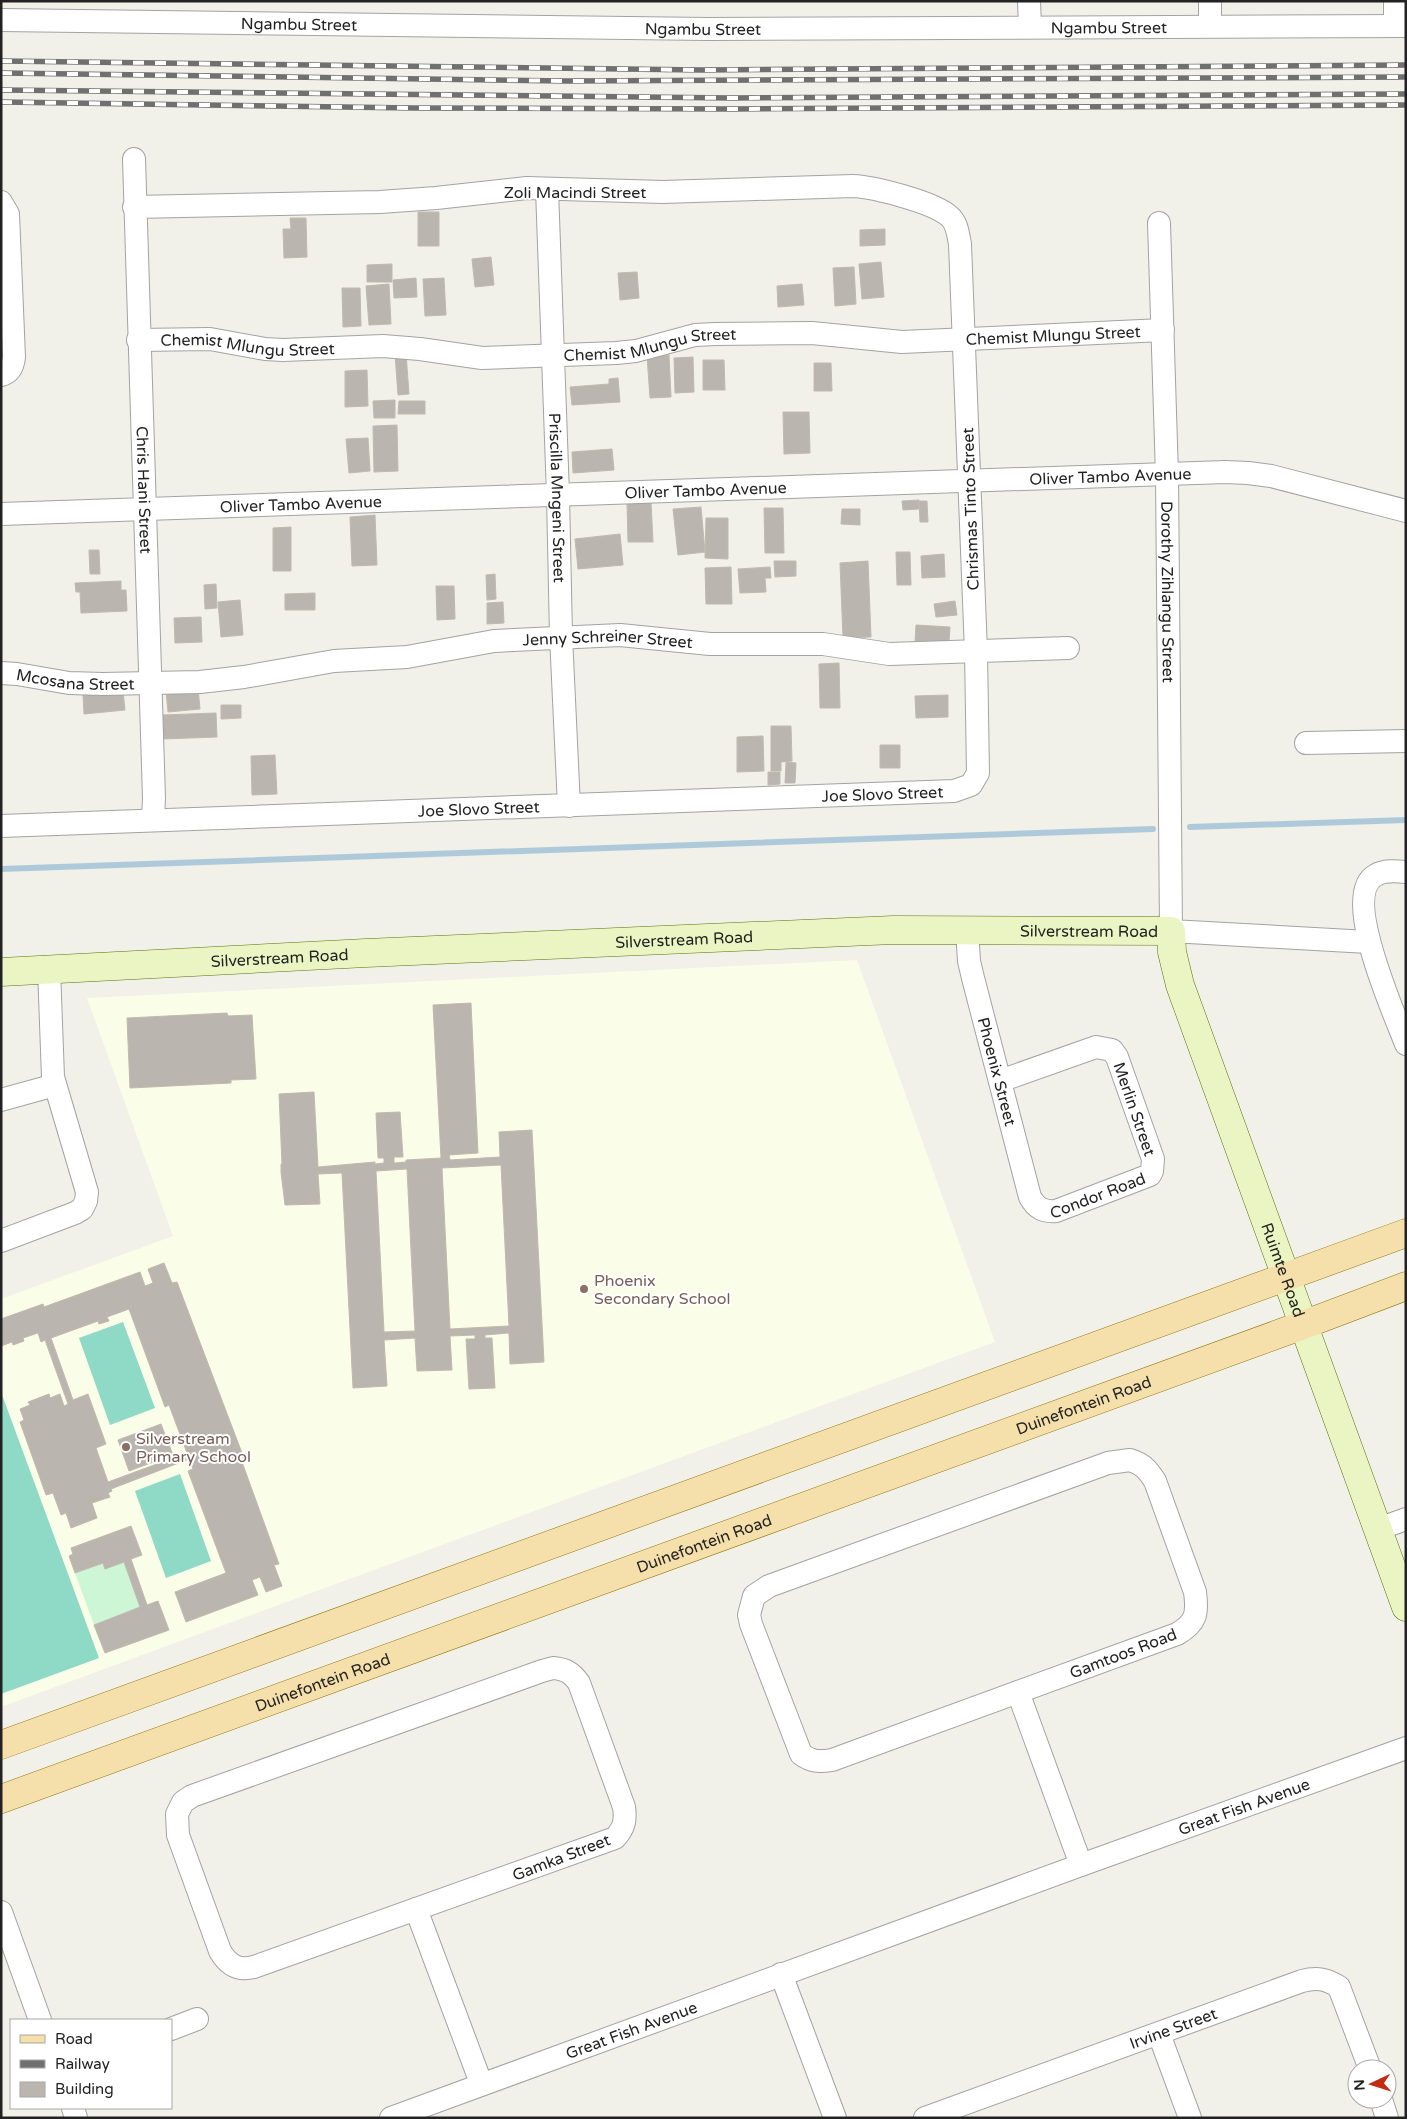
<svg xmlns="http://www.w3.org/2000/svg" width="1407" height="2119" viewBox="0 0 1407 2119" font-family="'Varela Round',sans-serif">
  <rect width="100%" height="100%" fill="#f1f0e9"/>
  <path fill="#fafde7" d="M857 960 995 1342 1 1707V1299L173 1236 87 998Z"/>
  <path fill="#ccf6d5" d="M124 1562 140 1607 94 1625 75 1573 103 1563Z"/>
  <path fill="#8fd9c7" d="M123 1322 155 1408 110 1425 79 1338Z
    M1 1392 99 1658 1 1694Z
    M180 1474 211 1561 166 1578 135 1491Z"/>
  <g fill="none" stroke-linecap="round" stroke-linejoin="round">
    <path stroke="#aecada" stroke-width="6" d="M1190 827 1406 820
      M1 869 1153 829"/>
  </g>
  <path fill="#bab6af" stroke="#c2b9ad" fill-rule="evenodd" d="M418 212H439V246H418Z
    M290 218H306L307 257 284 258 283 229H291Z
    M885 229V245L860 246V230Z
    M491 257 494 285 475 287 472 259Z
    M881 262 884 297 862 299 859 264Z
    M392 264V282H367V265Z
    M854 267 856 304 835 306 833 268Z
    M637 272 639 298 620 300 618 273Z
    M416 278 417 297 394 298 393 280Z
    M444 278 446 315 425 316 423 279Z
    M389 284 391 324 369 325 366 286Z
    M802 284 804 305 778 307 777 286Z
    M342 288H360L361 326 343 327Z
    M406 353 409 394 398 395 395 354Z
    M669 355 671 397 650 398 647 356Z
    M693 357 694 392 675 393 674 358Z
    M703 360H724L725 390H703Z
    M814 363H831L832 391H814Z
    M367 370 368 406 345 407V371Z
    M618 378 620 402 572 405 570 387 609 384V379Z
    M395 400V418H374L373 401Z
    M399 401H425V414H398Z
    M783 412H809L810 453 784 454Z
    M397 425 398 471 374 472 373 426Z
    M368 438 370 471 349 473 346 439Z
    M612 449 614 470 573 473 572 452Z
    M919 500V509L903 510 902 501Z
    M919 501H927L928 522H920Z
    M651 502 653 542H628L627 503Z
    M701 507 705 552 678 555 673 509Z
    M764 508H783L784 553H765Z
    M842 509H860V525L841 524Z
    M375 515 377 565 352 566 350 517Z
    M706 518H728V559L705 558Z
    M291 527V571H273V528Z
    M620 534 623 565 578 569 575 539Z
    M89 550H99L100 574H90Z
    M896 552H910L911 585H897Z
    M944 554 945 577 922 578 921 556Z
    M774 561H796V576L775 577Z
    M868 561 871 637 843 638 840 563Z
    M731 567 732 604H706L705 568Z
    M770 567 771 578H765L766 592 740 593 738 569Z
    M495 574 496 599 487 600 486 575Z
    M121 581V590H126L127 611 81 613 80 592H76L75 583Z
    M216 584 217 608 205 609 204 585Z
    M436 586H454L455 619 437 620Z
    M315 593V610H285V594Z
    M240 600 243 635 221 637 218 602Z
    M955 601 957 615 936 617 934 604Z
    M503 602 504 623 487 624V603Z
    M201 617 202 642 175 643 174 618Z
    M916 625 950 627 949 643 915 642Z
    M839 663 840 708H820L819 664Z
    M198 688 200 709 168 712 166 690Z
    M123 691 125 710 84 714 83 695Z
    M948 695V717L916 718 915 696Z
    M221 705H241V718L221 719Z
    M216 713 217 737 163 739 162 715Z
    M771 726H791L792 761 781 762V771H771Z
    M763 736 764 771 737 772V737Z
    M880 745H900V768H880Z
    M275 755 277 794 252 795 251 756Z
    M786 762 796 763 795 783H785Z
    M768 772H780V784L768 785Z
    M471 1003 478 1153 449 1155 450 1160 500 1157 499 1132 532 1130 544 1362 510 1364 509 1333 485 1335V1338H492L495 1388 469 1389 466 1339H475V1335L450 1336 452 1370 417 1371 415 1338 384 1340 387 1386 353 1388 342 1173 318 1174 320 1204 285 1205 281 1172V1164H282L279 1094 314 1092 318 1167 375 1162V1164L384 1163V1158H378L376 1113 400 1112 403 1157H394V1163L406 1162V1160L441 1158 433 1005ZM501 1165 509 1326 450 1329 442 1168ZM407 1169 415 1331 384 1332 376 1171Z
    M227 1013 228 1016 252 1015 256 1079 231 1080V1083L130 1088 127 1018Z
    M164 1263 172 1283 177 1282 245 1461 242 1462 279 1564 274 1565 282 1586 266 1592 260 1577 252 1580 258 1595 186 1622 175 1592 226 1573 188 1471 193 1469 189 1459 111 1489 112 1491 108 1493 110 1497 92 1503 97 1518 71 1528 66 1513 61 1515 53 1493 46 1495 20 1422 24 1420 20 1409 30 1405 28 1402 49 1394 50 1398 60 1394 64 1406 68 1404 45 1340 41 1342 38 1333 23 1338 24 1341 13 1345 12 1342 1 1346V1349V1319L43 1304 44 1307 140 1272 145 1286 153 1283 148 1269ZM129 1309 165 1407 169 1405 187 1453 172 1458 171 1455H173L161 1424 118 1440 129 1471 164 1458 165 1461 108 1482 96 1448 106 1444 88 1394 73 1400 51 1338 98 1321 99 1324 109 1321 107 1317Z
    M131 1526 142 1555 131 1559 147 1605 158 1601 169 1630 105 1653 94 1625 140 1607 124 1562 105 1569 103 1563 75 1573 69 1556 73 1554 71 1548Z"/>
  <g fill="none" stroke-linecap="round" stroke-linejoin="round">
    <g stroke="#a3a3a3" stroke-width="24">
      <g id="street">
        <path d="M1029 1 1030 27"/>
        <path d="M1210 1V26"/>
        <path d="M1395 1V26"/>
        <path id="s1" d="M1 20 708 29 1406 26"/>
        <path id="s2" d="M134 159 154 798 153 820"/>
        <path id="s3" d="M547 189 558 495 561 636 569 806"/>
        <path d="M1 202 8 214 14 357C13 366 10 373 1 375"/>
        <path id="s4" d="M1159 223 1167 475 1171 931 1368 942"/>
        <path id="s5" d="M138 340 210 339 265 349 283 350 383 346 420 349 482 358 616 353 636 351 695 335 715 334 812 333 902 342 1163 330"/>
        <path id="s6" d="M1 514 1225 472 1248 473 1271 476 1406 511"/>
        <path id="s7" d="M1 673 17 674 69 683 103 684 200 682 244 677 334 661 407 657 494 641 620 635 710 644H823L889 654 1068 648"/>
        <path d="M1306 743 1406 741"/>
        <path id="s8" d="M1 826 954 791 971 785 978 773 976 652 960 244C958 234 957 222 949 216 933 202 874 187 853 186L663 192 527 188 436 198 380 202 134 207"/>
        <path d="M1406 872C1396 871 1384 870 1376 875 1340 894 1395 1015 1406 1044"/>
        <path id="s9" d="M967 930 969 961 973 978 1030 1197C1036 1208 1043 1212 1056 1211L1150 1175 1152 1171 1153 1159 1117 1057 1112 1050 1096 1047 1000 1081"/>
        <path d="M1 1100 55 1085"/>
        <path d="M1 1241 75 1213 82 1209 86 1201 87 1192 53 1077 49 969"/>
        <path d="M1130 1460C1143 1464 1148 1470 1155 1481L1195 1592C1198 1614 1196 1623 1177 1634L832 1760C819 1762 812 1762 801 1754L751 1624 749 1615 754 1596 769 1586 1108 1463Z"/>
        <path d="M1378 1529 1406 1519"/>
        <path d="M553 1668C566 1669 572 1673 579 1683L624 1807C626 1821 624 1828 615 1838L254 1967C238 1971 228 1965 220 1951L178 1835 177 1814 183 1802 192 1796 542 1671Z"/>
        <path d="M1018 1692 1081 1865"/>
        <path d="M416 1909 481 2083"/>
        <path d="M1 1912 40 2020"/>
        <path d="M781 1974 835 2118"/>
        <path d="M171 2029 197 2019"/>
        <path d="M1159 2034 1190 2118"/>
        <path d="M1381 2099 1387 2118"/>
        <path d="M73 2108 76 2118"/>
        <path id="s10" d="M391 2118 1081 1865 1406 1748"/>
        <path id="s11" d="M925 2118 1302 1981C1317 1977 1327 1979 1339 1987L1370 2069"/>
      </g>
    </g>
    <g stroke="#59730f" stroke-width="29">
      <g id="secondary">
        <path id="s12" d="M1 972 366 953 893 930 1171 931 1172 952 1180 985 1406 1607"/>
      </g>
    </g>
    <g stroke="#927a0d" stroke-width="29">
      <g id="primary">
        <path d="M1 1745 1406 1233"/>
        <path id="s13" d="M1 1799 1303 1325 1406 1286"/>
      </g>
    </g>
    <use href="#street" stroke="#fff" stroke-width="22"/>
    <use href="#secondary" stroke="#ebf5c4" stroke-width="28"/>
    <use href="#primary" stroke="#f5e0ab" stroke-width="28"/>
    <g stroke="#707070" stroke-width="5.5">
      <path id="rail" d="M1 61 701 70 1406 65
        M1 73 567 81 1406 77
        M1 90 732 98 1406 94
        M1 102 413 108 732 109 1406 105"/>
    </g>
    <use href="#rail" stroke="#fff" stroke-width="4" stroke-dasharray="11" stroke-linecap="butt"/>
  </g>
  <g fill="#8d6e63" stroke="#fff" stroke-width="2">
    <circle cx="584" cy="1289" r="5"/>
    <circle cx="126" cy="1447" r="5"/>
  </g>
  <g text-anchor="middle" stroke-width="4" stroke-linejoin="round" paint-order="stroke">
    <g font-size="16" fill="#222" stroke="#fff">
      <text dy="6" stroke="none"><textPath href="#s1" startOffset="298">Ngambu Street</textPath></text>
      <text dy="6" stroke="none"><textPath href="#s1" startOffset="1108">Ngambu Street</textPath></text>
      <text dy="6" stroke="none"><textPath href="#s1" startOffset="702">Ngambu Street</textPath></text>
      <text x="575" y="198">Zoli Macindi Street</text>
      <text dy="6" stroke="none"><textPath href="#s5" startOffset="920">Chemist Mlungu Street</textPath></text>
      <text dy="6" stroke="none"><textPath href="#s5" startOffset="110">Chemist Mlungu Street</textPath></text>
      <text dy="6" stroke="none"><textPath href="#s5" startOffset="515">Chemist Mlungu Street</textPath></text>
      <text dy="6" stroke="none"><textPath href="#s6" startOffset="1110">Oliver Tambo Avenue</textPath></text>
      <text dy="6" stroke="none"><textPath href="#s2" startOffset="331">Chris Hani Street</textPath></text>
      <text dy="6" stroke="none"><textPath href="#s6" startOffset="705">Oliver Tambo Avenue</textPath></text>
      <text dy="6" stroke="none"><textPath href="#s3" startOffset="309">Priscilla Mngeni Street</textPath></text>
      <text dy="6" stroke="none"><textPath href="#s6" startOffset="300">Oliver Tambo Avenue</textPath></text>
      <text transform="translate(970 509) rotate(-92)" y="6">Chrismas Tinto Street</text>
      <text dy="6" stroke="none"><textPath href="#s4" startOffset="369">Dorothy Zihlangu Street</textPath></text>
      <text dy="6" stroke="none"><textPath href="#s7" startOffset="611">Jenny Schreiner Street</textPath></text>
      <text dy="6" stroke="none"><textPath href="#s7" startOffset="75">Mcosana Street</textPath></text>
      <text dy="6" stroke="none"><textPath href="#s8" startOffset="882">Joe Slovo Street</textPath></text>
      <text dy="6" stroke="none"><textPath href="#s8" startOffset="478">Joe Slovo Street</textPath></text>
      <text dy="6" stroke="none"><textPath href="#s12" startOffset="1089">Silverstream Road</textPath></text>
      <text dy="6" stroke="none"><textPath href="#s12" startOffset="684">Silverstream Road</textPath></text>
      <text dy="6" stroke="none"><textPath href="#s12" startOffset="279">Silverstream Road</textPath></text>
      <text dy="6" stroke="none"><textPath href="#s9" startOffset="145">Phoenix Street</textPath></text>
      <text transform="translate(1135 1109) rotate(71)" y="6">Merlin Street</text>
      <text dy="6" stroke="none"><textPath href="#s9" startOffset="351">Condor Road</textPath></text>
      <text dy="6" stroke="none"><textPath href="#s12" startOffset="1529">Ruimte Road</textPath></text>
      <text dy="6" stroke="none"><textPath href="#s13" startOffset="1152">Duinefontein Road</textPath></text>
      <text dy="6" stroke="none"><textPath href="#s13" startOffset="748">Duinefontein Road</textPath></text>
      <text transform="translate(1123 1653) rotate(-21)" y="6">Gamtoos Road</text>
      <text dy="6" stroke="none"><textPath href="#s13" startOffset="342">Duinefontein Road</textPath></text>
      <text dy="6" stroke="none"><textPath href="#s10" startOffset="908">Great Fish Avenue</textPath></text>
      <text transform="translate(561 1857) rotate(-21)" y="6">Gamka Street</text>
      <text dy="6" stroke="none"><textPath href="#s11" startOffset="264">Irvine Street</textPath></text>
      <text dy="6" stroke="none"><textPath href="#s10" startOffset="256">Great Fish Avenue</textPath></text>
    </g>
    <g font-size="16" fill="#785e54" stroke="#fff" text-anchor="start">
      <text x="594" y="1286">Phoenix<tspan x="594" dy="18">Secondary School</tspan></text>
      <text x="136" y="1444">Silverstream<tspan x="136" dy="18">Primary School</tspan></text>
    </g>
  </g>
  <rect width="1407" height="2119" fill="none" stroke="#222222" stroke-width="5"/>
  <rect x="10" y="2019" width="162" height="90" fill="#ffffff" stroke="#a7a7a7"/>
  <rect x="20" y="2035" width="25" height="8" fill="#f5e0ab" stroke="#a7a7a7"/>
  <text x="55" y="2044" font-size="15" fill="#222222">Road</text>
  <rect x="20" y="2060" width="25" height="8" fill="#707070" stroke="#a7a7a7"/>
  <text x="55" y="2069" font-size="15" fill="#222222">Railway</text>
  <rect x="20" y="2082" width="25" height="15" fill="#bab6af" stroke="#a7a7a7"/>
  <text x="55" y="2094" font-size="15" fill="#222222">Building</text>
  <g transform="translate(1372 2084) rotate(266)"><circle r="24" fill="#ffffff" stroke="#a7a7a7"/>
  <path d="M0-4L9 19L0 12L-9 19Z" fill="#c22c12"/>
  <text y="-8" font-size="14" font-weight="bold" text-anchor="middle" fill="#222222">N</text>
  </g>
</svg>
